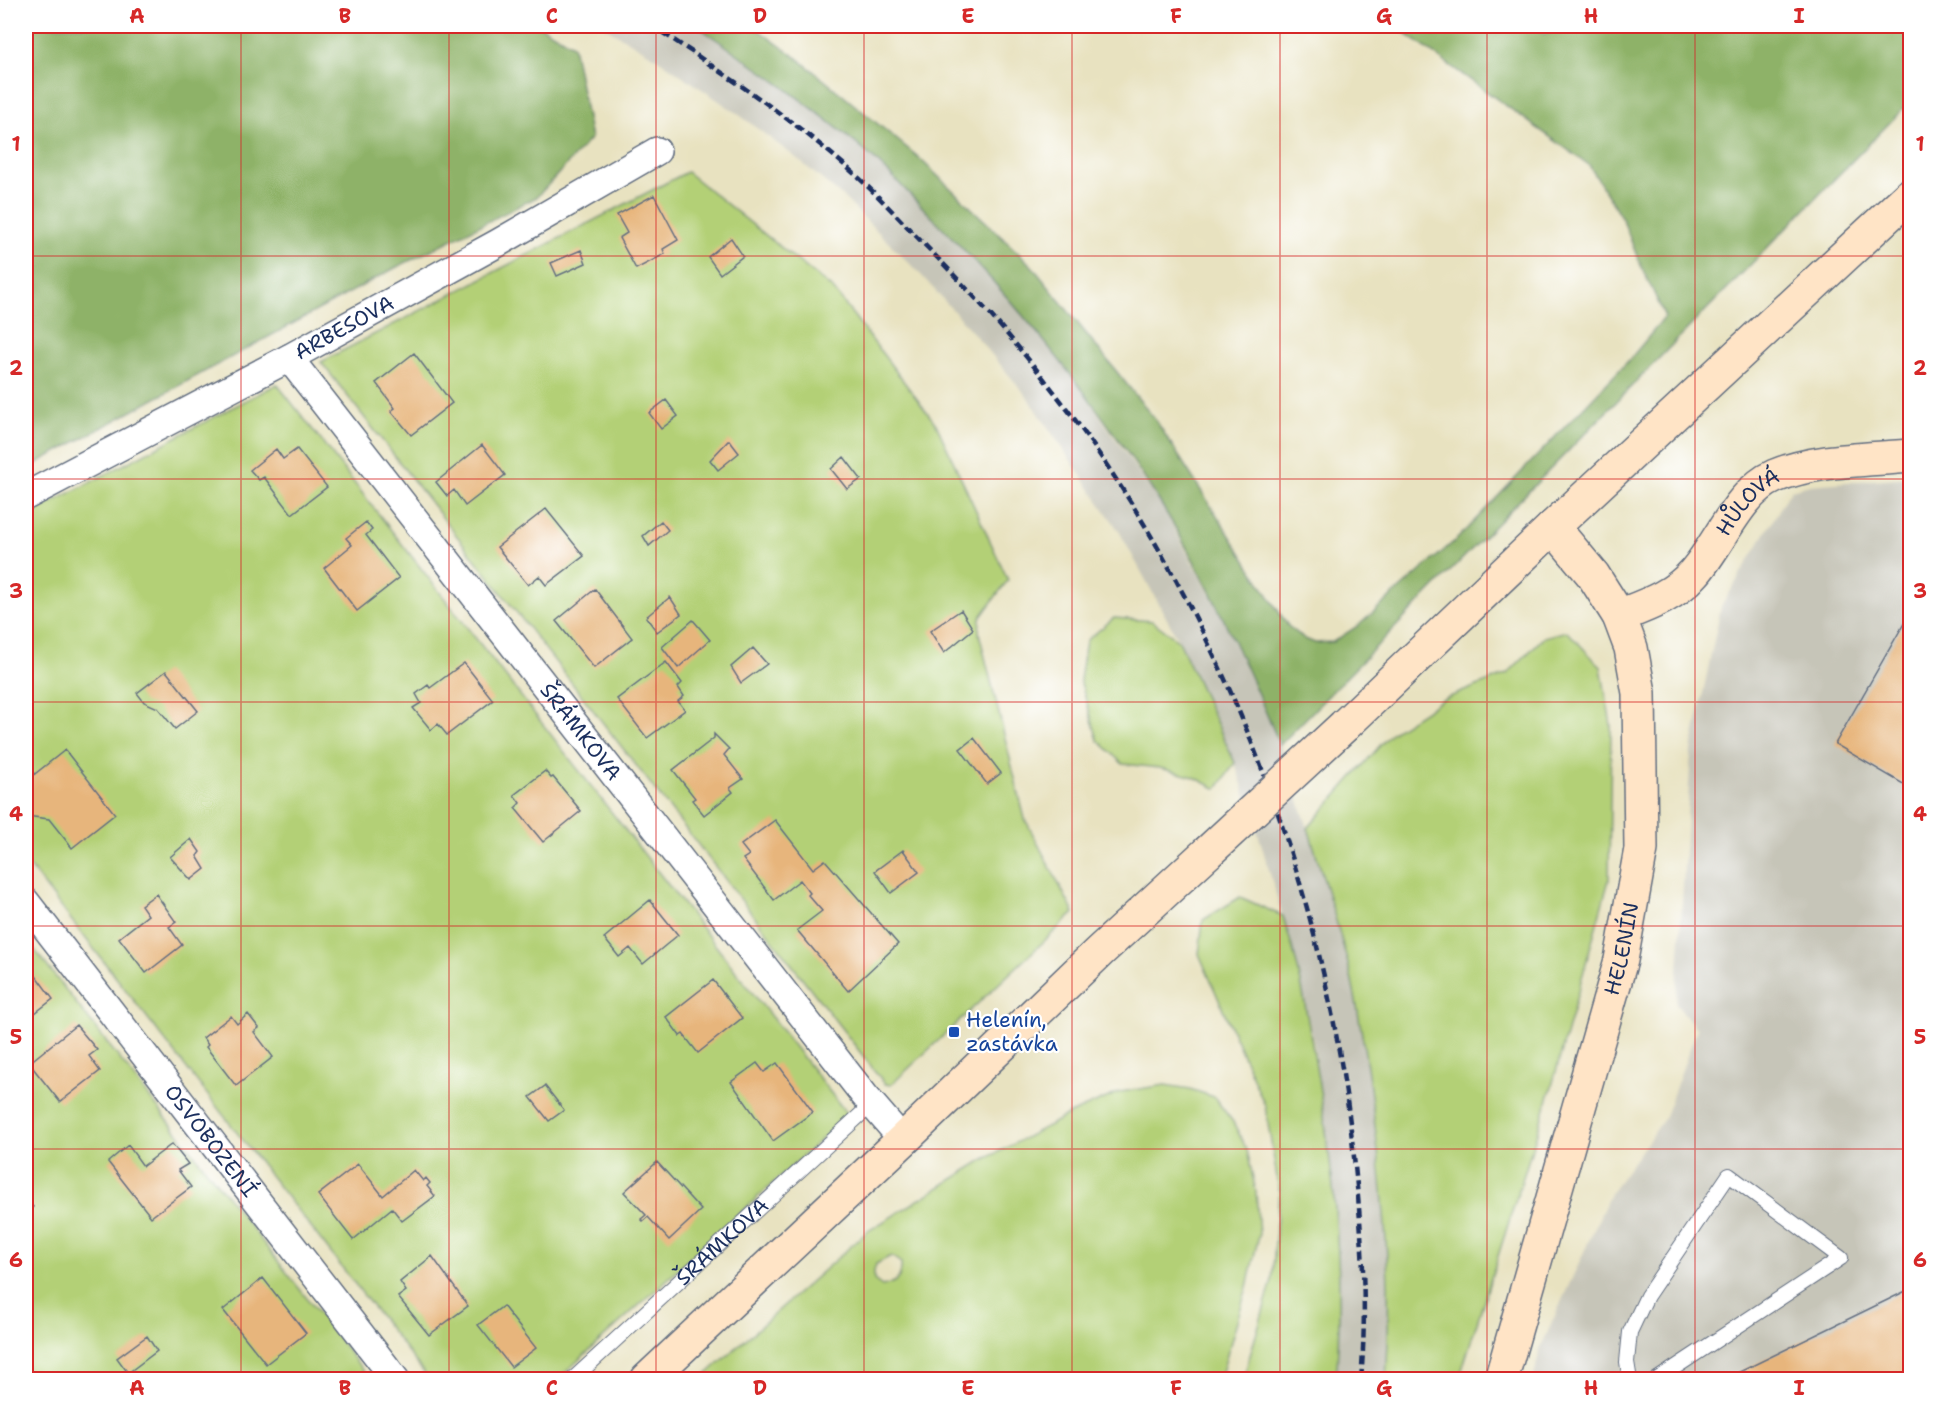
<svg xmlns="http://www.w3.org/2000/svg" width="1936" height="1405" viewBox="0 0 1936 1405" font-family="'Shantell Sans',sans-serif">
  <rect width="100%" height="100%" fill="#fff"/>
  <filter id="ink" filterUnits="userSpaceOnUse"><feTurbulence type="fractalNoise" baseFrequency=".0167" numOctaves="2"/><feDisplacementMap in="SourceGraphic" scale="12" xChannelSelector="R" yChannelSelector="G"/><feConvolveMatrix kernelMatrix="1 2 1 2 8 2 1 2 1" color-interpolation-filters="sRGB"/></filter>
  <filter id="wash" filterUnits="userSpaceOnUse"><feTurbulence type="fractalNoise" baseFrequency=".008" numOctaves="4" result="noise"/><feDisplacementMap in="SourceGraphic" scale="24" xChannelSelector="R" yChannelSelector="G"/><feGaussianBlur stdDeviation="1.35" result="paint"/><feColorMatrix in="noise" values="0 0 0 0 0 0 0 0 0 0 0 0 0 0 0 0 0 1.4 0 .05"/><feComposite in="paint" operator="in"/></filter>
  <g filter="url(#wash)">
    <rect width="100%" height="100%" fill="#e8e2c0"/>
    <path fill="#c6c5b8" d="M603 26H697L767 74 826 118 876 161 957 242 1013 303 1065 366 1161 505 1223 619 1280 745 1308 828 1348 964 1363 1035 1383 1193 1389 1261V1343L1386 1379H1336L1339 1341 1334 1198 1314 1044 1300 976 1261 843 1235 763 1179 641 1119 531 1026 395 976 336 922 276 843 197 795 157 738 114 655 57Z
      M1910 477V1379L1533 1380 1540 1349 1610 1194 1664 1119 1697 1029 1676 1004 1691 750 1721 607 1791 490 1810 485Z"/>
    <path fill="#b3d076" stroke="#67806a" stroke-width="1.5" fill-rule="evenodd" d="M687 172 834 290 936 424 1008 580 980 618 979 633 1025 819 1074 913 891 1085 885 1084 321 362Z
      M277 384 848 1115 558 1379H429L26 862V516Z
      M1114 618 1152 621 1179 641 1235 763 1217 789 1194 777 1160 768 1123 764 1098 740 1080 680 1086 641Z
      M1567 631 1601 667 1611 725 1609 880 1552 1086 1459 1379H1386C1392 1299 1386 1223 1377 1143 1370 1083 1362 1023 1348 964 1336 918 1322 873 1308 828L1391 733 1442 700 1507 674 1544 637Z
      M1240 897 1283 916C1289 937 1296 957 1300 978 1306 1007 1311 1038 1316 1067 1334 1171 1345 1275 1336 1379H1243L1272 1281 1279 1190 1265 1106 1199 954 1203 920Z
      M26 939 370 1379H26Z
      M1165 1085 1190 1089 1214 1097 1233 1122 1247 1150 1256 1192 1259 1235 1247 1287 1220 1379H701L868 1231 985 1159 1070 1114 1120 1092ZM891 1256 901 1263C902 1278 897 1283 882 1286L874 1280V1271L876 1264Z"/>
    <path fill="#8eb267" stroke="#547062" stroke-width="1.5" d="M26 26H540L573 45 591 138 537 197 395 268 26 469Z
      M697 26H753L801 61 917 156 1032 266 1157 422 1288 626 1305 639 1315 643 1333 642 1359 625 1459 537 1630 359 1665 317 1638 259 1623 220 1589 165 1395 26H1532L1544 34 1561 26H1910V102L1280 745C1245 663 1208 580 1161 504 1095 399 1018 303 931 216 912 197 894 177 874 159 818 110 758 68 697 26Z"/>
    <g id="blocks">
      <path fill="#e7b57b" d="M654 195 678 240 663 249 665 254 636 269 619 238 627 233 617 215Z
        M731 238 743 256 720 274 708 257Z
        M581 250 586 263 557 276 551 263Z
        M414 353 452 403 411 435 391 411 395 408 376 383Z
        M666 400 678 416 661 429 649 413Z
        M729 440 739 453 718 470 710 460Z
        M482 445 505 475 465 506 454 490 447 496 436 482Z
        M276 449 283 459 297 449 327 487 292 514 264 477 259 480 250 470Z
        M844 457 861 479 847 489 831 469Z
        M546 509 584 556 546 585 539 576 528 585 497 547Z
        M661 521 668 530 649 546 643 536Z
        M366 522 372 530 366 535 399 578 357 611 324 568 352 545 346 538Z
        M595 589 632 638 594 668 556 621Z
        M670 597 681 614 657 632 646 617Z
        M961 610 973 629 944 653 930 631Z
        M1910 613V788L1835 744Z
        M693 620 710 640 678 668 662 647Z
        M753 648 767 664 741 683 731 667Z
        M666 662 682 683 678 687 684 696 678 701 685 710 647 738 617 699Z
        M464 663 493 700 447 735 438 724 431 730 413 708 421 703 416 694 428 685 430 688Z
        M166 671 198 711 175 729 158 708 144 702 137 693Z
        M714 734 729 749 724 755 743 779 730 788 733 792 704 815 692 800 695 798 673 770 714 738Z
        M974 738 1001 773 987 784 960 749Z
        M65 750 115 814 72 848 49 819 26 816V781Z
        M545 771 551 778 553 777 581 811 543 842 515 808 520 803 514 795Z
        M775 820 813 869 825 860 898 944 848 991 797 930 822 911 808 895 810 893 800 880 774 900 743 859 749 855 741 845Z
        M191 839 200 852 197 856 205 869 191 880 170 857Z
        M903 850 919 872 891 893 875 871Z
        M156 894 176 922 169 927 182 945 146 973 119 938 148 915 141 905Z
        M650 900 678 935 643 964 630 948 619 957 604 938Z
        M36 976 53 999 26 1020V980L28 983Z
        M713 980 742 1018 698 1053 683 1034 680 1036 666 1017Z
        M248 1014 259 1028 254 1032 273 1057 236 1086 206 1047 208 1045 203 1038 231 1016 237 1024Z
        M76 1025 97 1050 89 1056 100 1071 60 1102 29 1063Z
        M757 1063 764 1072 777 1063 813 1112 773 1141 731 1082Z
        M545 1086 564 1110 549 1121 530 1097Z
        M172 1144 188 1164 178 1170 191 1187 151 1217 108 1162 128 1145 143 1166Z
        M657 1162 701 1210 669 1240 648 1217 643 1221 641 1219 646 1215 624 1192Z
        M358 1164 383 1196 414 1170 423 1181 426 1178 430 1183 427 1186 435 1196 402 1221 392 1208 353 1240 318 1195Z
        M26 1198 33 1207 26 1213Z
        M432 1256 468 1306 429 1335 398 1297 406 1291 400 1282Z
        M263 1278 306 1333 266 1364 223 1310Z
        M1910 1289V1373L1898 1380H1723Z
        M503 1306 536 1348 511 1367 478 1325Z
        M147 1336 157 1351 128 1373 117 1358Z"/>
    </g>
  </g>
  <g filter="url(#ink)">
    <use href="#blocks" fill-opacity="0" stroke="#636e80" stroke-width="1.5"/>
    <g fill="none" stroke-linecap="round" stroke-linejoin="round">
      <g stroke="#636e80" stroke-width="16">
        <g id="lane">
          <path id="s1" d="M572 1380 872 1104"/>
          <path d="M1630 1380 1627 1362 1630 1332 1647 1296 1729 1175 1841 1258 1656 1380"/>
        </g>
      </g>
      <g stroke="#636e80" stroke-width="30">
        <g id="street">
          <path id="s2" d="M289 358 865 1096 903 1140"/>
          <path id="s3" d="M26 496 289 358 498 243 657 151"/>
          <path id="s4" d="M26 902 396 1380"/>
        </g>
      </g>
      <g stroke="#636e80" stroke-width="36">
        <g id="secondary">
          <path id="s5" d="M1619 616C1647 605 1674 596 1694 573 1720 544 1738 492 1775 476 1815 459 1868 460 1910 456"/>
          <path d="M1344 726 1553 527 1910 195"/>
          <path d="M647 1380 903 1140 1100 951 1208 852"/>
          <path id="s6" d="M1501 1380 1621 960 1641 849 1639 693 1631 648 1619 616 1593 575 1553 527"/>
        </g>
      </g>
      <use href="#lane" stroke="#fff" stroke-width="14"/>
      <use href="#street" stroke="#fff" stroke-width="27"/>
      <use href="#secondary" stroke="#ffe4c6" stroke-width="33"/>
      <path stroke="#1b2f5e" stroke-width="4.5" stroke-dasharray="9 4.5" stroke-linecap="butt" d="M651 26C674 39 696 55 718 70 767 103 815 138 859 178 878 196 897 216 915 235 961 281 1004 328 1044 379 1214 594 1320 867 1352 1139 1361 1219 1368 1298 1361 1380"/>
      <g stroke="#636e80" stroke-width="36" stroke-linecap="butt">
        <path id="secondary-bridge" d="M1208 852 1344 726"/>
      </g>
      <use href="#secondary-bridge" stroke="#ffe4c6" stroke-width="33"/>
    </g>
  </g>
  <path fill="none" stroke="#d62828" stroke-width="1.5" stroke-opacity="0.55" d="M241 26V1380M449 26V1380M656 26V1380M864 26V1380M1072 26V1380M1280 26V1380M1487 26V1380M1695 26V1380M26 256H1910M26 479H1910M26 702H1910M26 926H1910M26 1149H1910"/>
  <rect fill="#1a4fb4" stroke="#fff" stroke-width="2" x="948" y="1026" width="12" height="12" rx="3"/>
  <g text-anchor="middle" stroke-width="4.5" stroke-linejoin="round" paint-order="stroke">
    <g font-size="21" fill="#1b2f5e" stroke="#fff">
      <text dy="7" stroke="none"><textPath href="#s3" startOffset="360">ARBESOVA</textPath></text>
      <text dy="7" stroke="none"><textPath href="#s5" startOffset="177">HŮLOVÁ</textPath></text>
      <text dy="7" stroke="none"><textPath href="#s2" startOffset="474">ŠRÁMKOVA</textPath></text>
      <text dy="7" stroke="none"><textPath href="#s6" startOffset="448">HELENÍN</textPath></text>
      <text dy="7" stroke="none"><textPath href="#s4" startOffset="302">OSVOBOZENÍ</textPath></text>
      <text dy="7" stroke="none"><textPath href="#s1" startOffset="204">ŠRÁMKOVA</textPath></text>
    </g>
    <g font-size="21" fill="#164399" stroke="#fff" text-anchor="start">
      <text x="966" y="1027">Helenín,<tspan x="966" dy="24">zastávka</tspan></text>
    </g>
  </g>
  <rect width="1936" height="1405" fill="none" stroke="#fff" stroke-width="66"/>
  <rect x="33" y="33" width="1870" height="1339" fill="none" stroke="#d62828" stroke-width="2"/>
  <g font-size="20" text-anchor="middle" font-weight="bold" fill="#d62828">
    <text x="137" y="23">A</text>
    <text x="345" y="23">B</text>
    <text x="552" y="23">C</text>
    <text x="760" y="23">D</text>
    <text x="968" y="23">E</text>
    <text x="1176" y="23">F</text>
    <text x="1384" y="23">G</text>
    <text x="1591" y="23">H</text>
    <text x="1799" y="23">I</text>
    <text x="16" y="151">1</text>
    <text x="1920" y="151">1</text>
    <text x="16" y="375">2</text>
    <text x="1920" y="375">2</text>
    <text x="16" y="598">3</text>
    <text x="1920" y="598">3</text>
    <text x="16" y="821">4</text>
    <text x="1920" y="821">4</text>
    <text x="16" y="1044">5</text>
    <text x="1920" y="1044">5</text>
    <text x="16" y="1267">6</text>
    <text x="1920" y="1267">6</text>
    <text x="137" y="1395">A</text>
    <text x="345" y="1395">B</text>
    <text x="552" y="1395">C</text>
    <text x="760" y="1395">D</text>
    <text x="968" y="1395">E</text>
    <text x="1176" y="1395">F</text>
    <text x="1384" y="1395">G</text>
    <text x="1591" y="1395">H</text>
    <text x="1799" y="1395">I</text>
  </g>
</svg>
